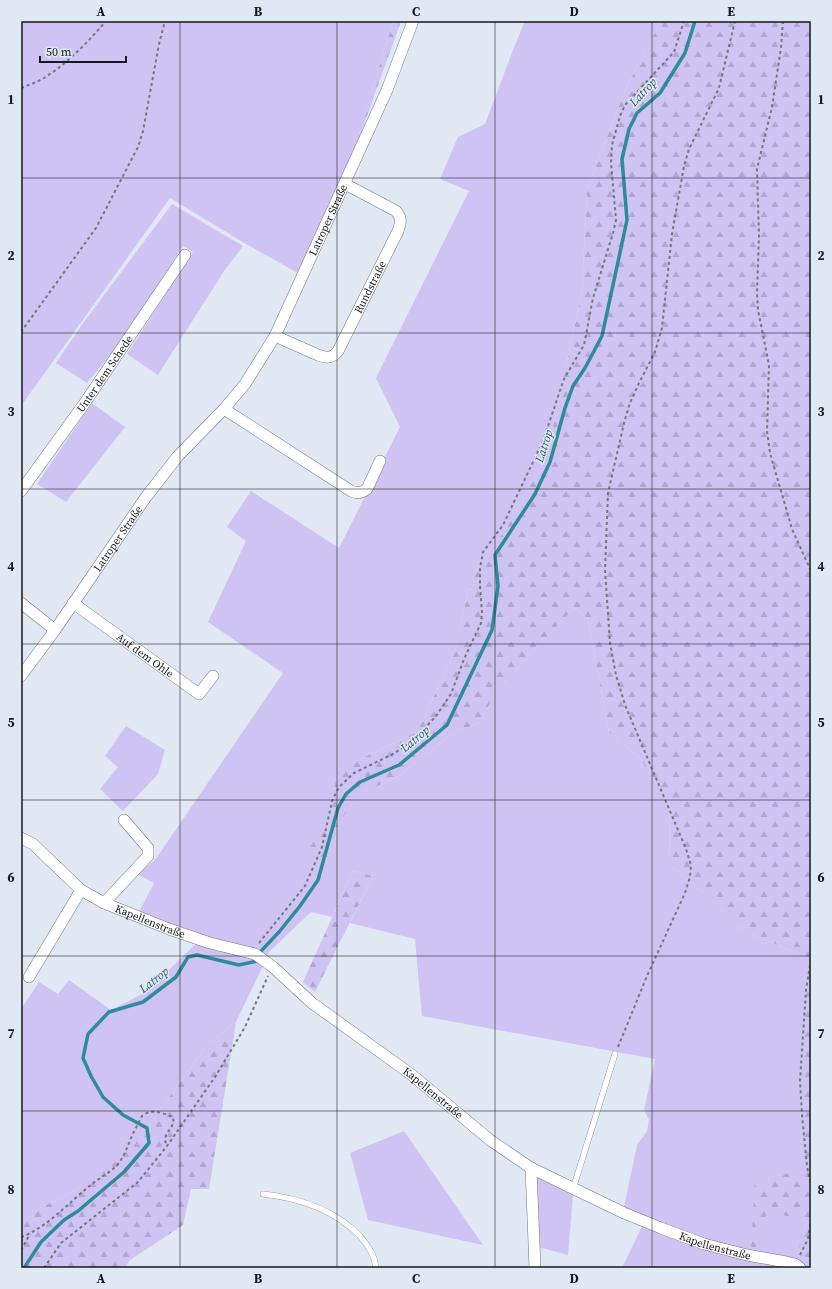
<svg xmlns="http://www.w3.org/2000/svg" width="832" height="1289" viewBox="0 0 832 1289" font-family="'Source Serif 4',serif">
  <defs>
    <pattern id="forest-firs" width="22" height="20" patternUnits="userSpaceOnUse"><rect width="22" height="20" fill="#cfc3f4"/><path d="M5 1l3.5 6h-7zM16 11l3.5 6h-7z" fill="#b1a7d1"/></pattern>
  </defs>
  <rect width="100%" height="100%" fill="#dfe8f3"/>
  <path fill="#cfc3f4" d="M21 21H393L353 155 298 273 246 244 170 198 21 406Z
    M525 21H659L657 29 626 88 587 189 582 291 547 455 520 505 495 545 481 562 469 587 455 652 417 732 339 769 325 866 343 817 359 795 398 776 431 751 450 734 480 723 495 693 574 608 588 619 609 732 639 757 670 804 669 865 702 891 742 930 811 959 806 990 800 1081 802 1172 755 1180 756 1252 767 1211 807 1220 795 1264 793 1268H622L645 1220 624 1207 637 1145 647 1131 649 1120 644 1110 655 1059 422 1016 415 939 350 923 373 876 353 871 332 917 311 912 270 951 236 1022 206 1046 147 1128 117 1152 76 1190 32 1212 21 1225V1009L39 982 58 994 69 980 111 1010 146 992 204 936 139 912 154 883 137 874 155 860 283 673 208 622 246 541 227 527 251 491 339 548 400 427 376 378 469 191 440 179 458 137 485 124 513 50Z
    M172 204 243 246 224 271 158 375 127 354 193 252 183 246 117 347 87 383 56 363 81 326Z
    M92 403 125 427 66 502 37 484Z
    M126 726 165 750 158 774 123 811 100 789 118 767 105 756Z
    M404 1131 483 1245 368 1220 350 1153Z
    M536 1177 573 1195 568 1255 538 1247Z"/>
  <path fill="url(#forest-firs)" d="M393 21H401L353 155Z
    M659 21H811V959L742 930 702 891 669 865 670 804 639 757 609 732 588 619 574 608 495 693 480 723 450 734 431 751 398 776 359 795 343 817 325 866 305 857 327 817 339 769 417 732 455 652 469 587 481 562 495 545 520 505 547 455 582 291 587 189 626 88 657 29Z
    M353 871 373 876 315 992 303 982Z
    M811 959V1268H793L807 1220 767 1212 756 1252 751 1251 755 1180 802 1171 800 1081 806 990Z
    M236 1022 209 1189H191L183 1225 130 1260 125 1268H21V1225L32 1212 76 1190 130 1139 147 1128 206 1046Z"/>
  <g fill="none" stroke-linecap="round" stroke-linejoin="round">
    <path stroke="#2e8b99" stroke-width="3.5" d="M24 1268 41 1242 64 1220 78 1211 124 1172 149 1143 147 1128 123 1115 103 1097 91 1076 83 1058 88 1034 109 1012 143 1002 176 977 188 957 197 955 239 965 257 961 262 950 279 932 300 906 318 880 338 808 346 794 360 782 399 765 447 725 492 630 498 586 495 555 535 494 550 462 565 408 573 386 585 368 602 336 627 220 622 159 629 129 637 113 660 93 685 53 695 21"/>
    <g stroke="#717882" stroke-width="6">
      <path id="lane" d="M573 1189 615 1054
        M263 1194C299 1198 334 1209 360 1236 365 1242 370 1248 373 1256 375 1260 375 1264 376 1268"/>
    </g>
    <g stroke="#717882" stroke-width="12">
      <g id="street">
        <path id="s1" d="M275 336 318 355C326 358 332 359 338 351L398 231C401 223 402 218 396 211L345 184"/>
        <path d="M224 409 351 491C357 494 362 493 367 489L380 461"/>
        <path id="s2" d="M21 491 84 404 185 255"/>
        <path d="M21 603 55 630"/>
        <path id="s3" d="M73 603 199 694 213 676"/>
        <path id="s4" d="M21 676 55 630 146 497 178 456 224 409 245 384 275 336 387 90 413 21"/>
        <path id="s5" d="M21 838 33 844 81 890 104 903 169 929 210 943 255 954 273 967 312 1003 412 1075 490 1140 531 1168 624 1213 661 1228 704 1244 747 1255 786 1262 795 1264 800 1268"/>
        <path d="M104 903 148 856V848L124 820"/>
        <path d="M29 977 81 890"/>
        <path d="M531 1168 535 1268"/>
      </g>
    </g>
    <path stroke="#737880" stroke-width="2" stroke-dasharray="3 3" stroke-linecap="butt" d="M783 21 781 48 772 107 757 169 759 236 757 293 758 310 769 365 767 431 770 453 792 529 811 571
      M21 88C29 85 37 82 44 78 68 63 88 42 106 21
      M21 332 96 228 138 147 143 131 159 44 165 21
      M259 943 305 886 322 847 332 801 339 787 354 773 393 754 413 741 436 716 451 694 464 659 481 623 482 613 480 586V568L483 552 503 525 543 441 564 379 584 345 593 298 613 233 616 220 611 162 612 145 620 116 625 105 674 52 684 21
      M811 959 806 990 800 1081 802 1115 807 1166 811 1185
      M618 1047 647 976 685 893 690 877 691 865 686 849 625 705 616 675 610 643 605 570 608 493 624 423 630 403 639 383 655 352 662 328 672 234 684 166 689 149 719 88 735 21
      M21 1237C47 1228 70 1201 92 1184 101 1177 111 1172 119 1163 125 1154 127 1148 131 1138 134 1131 138 1124 142 1116 152 1108 162 1113 173 1117 176 1130 160 1132 167 1146
      M21 1250 30 1234
      M800 1255 808 1239 811 1221
      M44 1268 61 1243 138 1182 167 1146 215 1077 245 1027 268 976"/>
    <use href="#lane" stroke="#fff" stroke-width="5.5"/>
    <use href="#street" stroke="#fff" stroke-width="11"/>
  </g>
  <path fill="none" stroke="#15181c" stroke-width="1" stroke-opacity="0.55" d="M180 21V1268M337 21V1268M495 21V1268M652 21V1268M21 178H811M21 333H811M21 489H811M21 644H811M21 800H811M21 956H811M21 1111H811"/>
  <g text-anchor="middle" stroke-width="3" stroke-linejoin="round" paint-order="stroke">
    <g font-size="11" fill="#15181c" stroke="#dfe8f3">
      <text dy="4" stroke="none"><textPath href="#s4" startOffset="553">Latroper Straße</textPath></text>
      <text dy="4" stroke="none"><textPath href="#s1" startOffset="141">Rundstraße</textPath></text>
      <text dy="4" stroke="none"><textPath href="#s2" startOffset="144">Unter dem Schede</textPath></text>
      <text dy="4" stroke="none"><textPath href="#s4" startOffset="168">Latroper Straße</textPath></text>
      <text dy="4" stroke="none"><textPath href="#s3" startOffset="89">Auf dem Ohle</textPath></text>
      <text dy="4" stroke="none"><textPath href="#s5" startOffset="156">Kapellenstraße</textPath></text>
      <text dy="4" stroke="none"><textPath href="#s5" startOffset="492">Kapellenstraße</textPath></text>
      <text dy="4" stroke="none"><textPath href="#s5" startOffset="816">Kapellenstraße</textPath></text>
    </g>
    <g font-size="12" font-style="italic" fill="#285d65" stroke="#dfe8f3">
      <text transform="translate(643 92) rotate(-47)" y="4">Latrop</text>
      <text transform="translate(544 446) rotate(-72)" y="4">Latrop</text>
      <text transform="translate(415 739) rotate(-40)" y="4">Latrop</text>
      <text transform="translate(154 980) rotate(-38)" y="4">Latrop</text>
    </g>
  </g>
  <rect width="832" height="1289" fill="none" stroke="#dfe8f3" stroke-width="44"/>
  <path d="M40 56v6h86v-6" fill="none" stroke="#15181c" stroke-width="2"/>
  <text x="46" y="56" font-size="12" fill="#15181c" stroke="#dfe8f3" stroke-width="3" paint-order="stroke">50 m</text>
  <rect x="22" y="22" width="788" height="1245" fill="none" stroke="#15181c" stroke-width="1.5"/>
  <g font-size="13" text-anchor="middle" font-weight="bold" fill="#15181c">
    <text x="101" y="16">A</text>
    <text x="258" y="16">B</text>
    <text x="416" y="16">C</text>
    <text x="574" y="16">D</text>
    <text x="731" y="16">E</text>
    <text x="11" y="104">1</text>
    <text x="821" y="104">1</text>
    <text x="11" y="260">2</text>
    <text x="821" y="260">2</text>
    <text x="11" y="416">3</text>
    <text x="821" y="416">3</text>
    <text x="11" y="571">4</text>
    <text x="821" y="571">4</text>
    <text x="11" y="727">5</text>
    <text x="821" y="727">5</text>
    <text x="11" y="882">6</text>
    <text x="821" y="882">6</text>
    <text x="11" y="1038">7</text>
    <text x="821" y="1038">7</text>
    <text x="11" y="1194">8</text>
    <text x="821" y="1194">8</text>
    <text x="101" y="1283">A</text>
    <text x="258" y="1283">B</text>
    <text x="416" y="1283">C</text>
    <text x="574" y="1283">D</text>
    <text x="731" y="1283">E</text>
  </g>
</svg>
